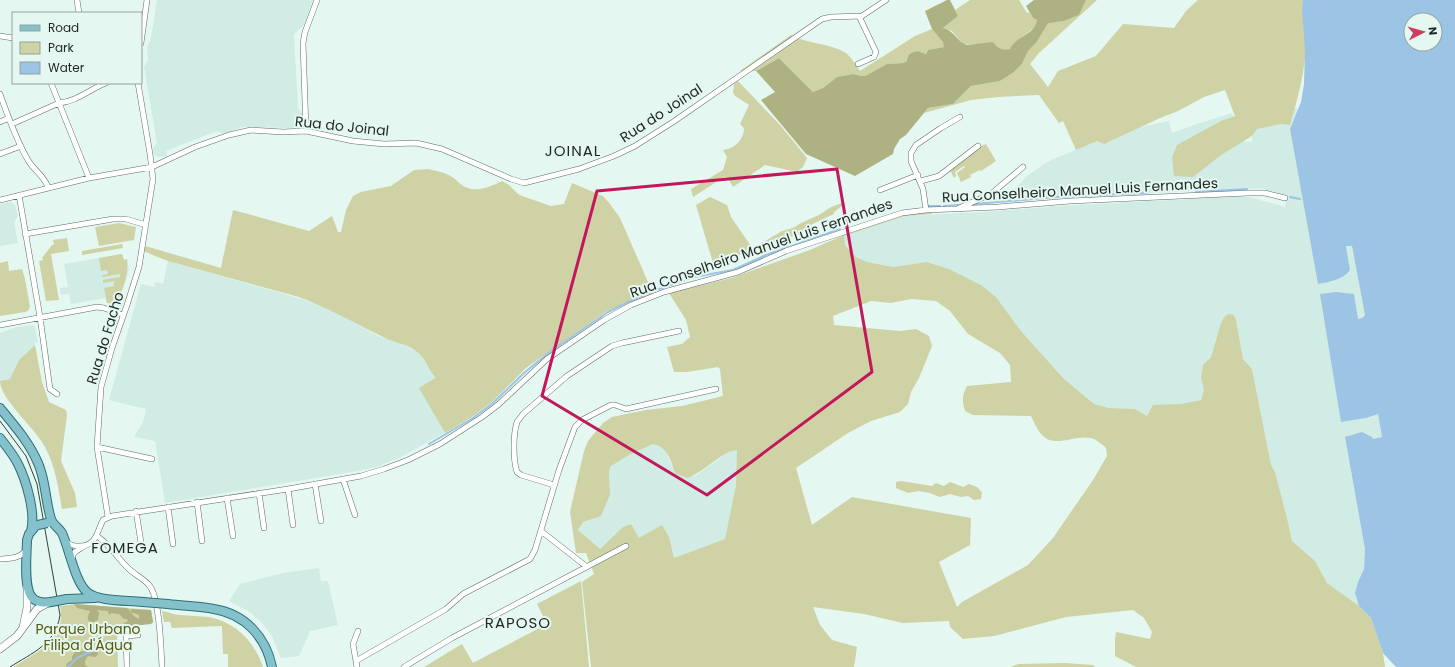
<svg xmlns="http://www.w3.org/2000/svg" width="1455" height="667" viewBox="0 0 1455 667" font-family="Poppins,sans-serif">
  <rect width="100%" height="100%" fill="#e4f7f1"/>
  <path fill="#d0ece4" d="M157 0H313L304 25 294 34 298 108 302 114 301 121 298 126 292 128 242 127 224 134 217 131 166 151 167 156 158 157 154 154 153 148 157 143 144 67 148 60 147 48 151 38Z
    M1281 98 1298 110 1290 129 1318 283 1350 270 1346 246H1352L1365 315 1362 318 1358 319 1341 422 1366 418 1378 414 1382 437 1373 439 1345 437 1365 549 1364 569 1358 582 1355 593 1359 606 1327 583 1315 561 1292 541 1287 518 1275 472 1271 465 1252 369 1243 359 1236 320 1234 315 1224 317 1221 323 1211 357 1203 365 1201 378 1204 390 1201 400 1181 404 1147 416 1135 409 1109 408 1094 404 1063 378 1021 331 996 297 981 285 949 269 928 262 893 267 867 262 856 257 845 245 843 241 844 236 905 216 984 212 1059 206 1191 199 1218 196 1249 197 1285 207 1287 195 1263 189H1244L1080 196 1007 202 1004 200 1027 176 1049 161 1111 135 1140 127 1169 121 1172 133 1197 124 1232 113 1240 141 1252 142V109Z
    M11 202 15 205 18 215 14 222 18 243 0 246V204Z
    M122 254 124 260 127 259 129 270 118 302 116 304 107 303 105 298 71 304 69 294 61 295 60 288 68 287 64 264Z
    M168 261 302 299 334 311 380 337 396 341 416 351 421 356 435 378 421 387 444 433 399 458 376 467 352 472 165 503 155 441 134 437 143 422 146 409 109 400 141 284 154 287 156 282 163 284Z
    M33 325 35 327 38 342 34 343 35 345 19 360 10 379 0 381V333L17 327Z
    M653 444 660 446 665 450 675 473 695 476 730 451 738 449 736 485 725 539 674 558 669 537 666 533 639 538 631 524 623 527 600 549 578 530 583 522 601 515 610 495 609 471 611 466 629 455Z
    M319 568 321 581H328L338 625 310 631 299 656 281 658 272 636 262 623 250 612 229 601 240 584 283 573Z"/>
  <path fill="#ced2a4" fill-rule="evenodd" d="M970 0H1019L1027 13 1029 12 1033 18 1037 20V24L1034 28 1023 36 1010 49 1006 50 998 48 995 46 963 44 952 31 943 28 958 16 955 10Z
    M1086 0H1097L1038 54 1030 64 1048 87 1058 71 1096 56 1123 24 1174 28 1186 11 1198 0H1304C1305 13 1306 27 1306 40 1306 69 1298 97 1290 125L1281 124 1257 129 1252 136 1221 155 1193 177 1174 176 1172 157 1177 145 1221 121 1235 116 1225 90 1204 97 1178 111 1160 118 1104 144 1097 141 1076 150 1063 121 1059 123 1039 95 998 97 971 100 924 113 928 108 953 104 971 86 1000 81 1014 72 1022 64 1028 51 1036 43 1048 22 1064 21 1079 15Z
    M932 29 944 42V47L928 50 926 54 918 51 908 56 907 61 903 63 887 64 865 76H861L853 74 837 77 823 88 813 92 779 58 756 71H740L791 35C807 44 830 43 846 53 851 57 856 65 860 71L915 36Z
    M738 81 780 125 807 158 803 167 797 172 765 165 733 187 728 178 724 177 693 197 691 189 723 170 727 157 723 150C734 149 744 140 744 128L740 124 749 105 735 96 733 92 734 84Z
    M986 144 996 161 981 171 980 170 970 175 971 177 961 182 957 173 965 167 964 166 955 172 956 176 954 178 950 170 979 147Z
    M428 169C436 171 445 172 452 177 457 180 462 187 468 188 479 192 492 186 502 181L509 185 518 194 522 196 551 206 564 204 572 183 603 196 610 204 620 218 655 298 621 305 607 311 526 368 492 402 472 417 445 433 419 388 435 378V377C428 369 425 358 417 352 407 343 394 343 383 337 355 323 328 308 299 297L168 261 155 256 144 251 145 246 221 268 233 210 309 231 332 216 338 232H341L346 210 353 196 361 192 391 186 414 170Z
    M710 197 727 205 731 217 753 249 770 238 782 231 793 228 801 223 819 215 831 207 842 203H846L834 212V214L806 227 807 229 801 234 776 241 764 247 756 250 753 249 737 256 713 263 696 205Z
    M932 212V214L905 216 844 236 845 245 850 251 856 257 867 262 893 267 927 262 949 269 981 285 996 297 1021 331 1063 378 1094 404 1109 408 1135 409 1147 416 1153 405 1181 404 1201 400 1204 390 1201 378 1203 365 1211 357 1221 323 1224 317 1229 314 1234 315 1236 320 1243 359 1252 369 1271 465 1275 472 1287 518 1292 541 1315 561 1327 583 1359 606 1371 618 1383 653 1385 667H1136L1115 656V640L1116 632 1150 639 1152 632 1144 618 1133 610 1066 617 994 636 963 639 950 627 949 621 903 623 864 614 813 607 820 625 832 640 857 647 854 667H591L582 582 594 574 586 553H576L570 512 584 451 588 441 603 423 612 417 646 410 682 406 723 396 720 369 718 367 687 372H674L667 347 682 344 690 337 686 320 669 293 731 278 810 250 844 235 905 215ZM911 299 936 301 950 311 968 334 1000 353 1010 365 1011 382 967 386C962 395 962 401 965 411L973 415 1031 416C1034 422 1037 430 1042 435 1056 450 1079 431 1096 440 1099 442 1103 445 1106 448L1107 456 1093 480 1053 538 1028 565 962 602 957 607 939 562 970 545 971 518 852 497 812 525 796 468 848 433 871 421 900 412 908 404 911 392 919 378 932 346 929 336 916 329 900 331 834 325 833 316 871 301 891 303ZM653 444C668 447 671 461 675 473L687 478C705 472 720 452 737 450L736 485 725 539 674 558 669 537 662 525 639 538 631 524 623 527 600 549 578 530 583 522 601 516 610 495 609 471 611 466 629 455Z
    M119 223 136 227 134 240 99 246 95 227Z
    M67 238 69 251 51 254 59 300 46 301 39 261 43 260 42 258 52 245H54L53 240Z
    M122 244 123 248 82 255V251Z
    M122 254 124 260 127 259C129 275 123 288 117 303L114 304 107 303 104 288 114 286V281L103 283V280L120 277V274L102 277V275L108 274 107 270 101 271 99 258Z
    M8 261 9 271 22 269 25 279 30 307 28 311 25 312 0 316V263Z
    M35 345 42 382 49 402 66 410 67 415 61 461 75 493 77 507 62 509C58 487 56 468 45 447 36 429 0 399 0 381L10 379 19 360Z
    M901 481 932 486 936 483 944 486 950 482 963 487 969 484 977 487 982 492 981 499 974 500 968 496 961 497 950 494 940 497 930 493 919 491 908 493 896 488V482Z
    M581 581 589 667H424L462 644 473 663 547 624 537 604Z
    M77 604 151 610 153 623 123 627 117 634 118 667H13C36 652 67 640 60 606Z
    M162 611C169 612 174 615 180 615 190 616 199 616 208 617 236 622 254 641 263 667H228V654H223L222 626 172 628 170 622H164Z
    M1065 663 1093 665 1095 667H1011L1018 664Z"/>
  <path fill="#aeb182" d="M947 0H950L958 16 943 28C954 30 958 43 967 45L993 42C997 48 1003 51 1010 49 1016 36 1036 34 1037 20L1033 18 1026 6 1034 0H1086L1079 15 1064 21 1048 23 1036 43 1028 51 1022 64 1014 72 1000 81 971 86 953 104 928 108 906 135 900 139 894 149 893 154 855 176 806 154 761 100 775 92 756 71 779 58 813 92 823 88 837 77 853 74 861 76H865L887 64 903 63 907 61C908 53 911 53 918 51L926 54 928 50 944 47 943 42 932 29 925 11Z
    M74 604 127 608C132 611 131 616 139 619V615L131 612V609L151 610 153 622 151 624 123 627V624L128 621 127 619H124L119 614 111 613 109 615 108 611 97 610 99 613 98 620 92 623 88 620C87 616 89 615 90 611L77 608Z
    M90 646 97 648 98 654 96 657 88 656 85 661V665L88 667H66L67 663 72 660V657L75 652 85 651 86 647Z"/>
  <path fill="#9bc4e5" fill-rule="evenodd" d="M1303 0H1455V667H1396L1383 653 1371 618 1359 606 1355 593 1358 582 1364 569 1365 549 1345 437 1362 432 1372 437 1373 439 1382 437 1378 414 1366 418 1341 422 1320 294 1336 292 1354 294 1358 319 1362 318 1365 315 1352 246H1346L1350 270C1343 280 1328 282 1318 284L1290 129 1301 102 1304 84 1305 50 1302 10ZM1411 20H1435V44H1411Z"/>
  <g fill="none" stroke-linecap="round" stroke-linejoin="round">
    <path stroke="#9bc4e5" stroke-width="2" d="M1196 192 1247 189
      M1290 197 1300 199
      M974 204 1056 197 1147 193
      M928 206H940
      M944 206 959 205
      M429 444 473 418 493 403 524 373 551 351 608 312 645 294 694 277 733 270 766 255 840 229
      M68 667 77 658 92 651"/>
    <g stroke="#5c6c68" stroke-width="6">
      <path id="minor" d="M77 0 79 13
        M0 36 13 38
        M141 43 147 0
        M858 64 874 57 876 52 859 16
        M51 83 89 178
        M0 94C8 116 16 140 28 160 34 171 43 174 48 187
        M0 122 9 118
        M12 124 59 103C76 102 90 89 106 83
        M306 131 303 43 305 32 317 0
        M0 154 21 146
        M921 181 939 176 978 146
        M880 190 918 175
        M19 195 40 317 50 389 57 394
        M0 200 89 178 152 167 195 147 229 135 251 130 283 132 306 131 353 141 384 144 416 143 442 149 511 179 524 183 579 169 614 156 635 146 673 122 822 19 831 17 862 16 886 0
        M959 208 991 194 1023 167
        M926 210 923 189 911 161V153L916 145 941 128 960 117
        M25 234 113 219H126L146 225
        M0 325 97 307 104 308 123 315
        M97 447 152 459
        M343 479 355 515
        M315 484 321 521
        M554 485 521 475 517 472C513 460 513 434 517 422 519 419 521 417 523 414L567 376 612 346 622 343 679 331
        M288 489 293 525
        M259 493 264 528
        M227 498 233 536
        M197 502 202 541
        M168 507 173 544
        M136 511 142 549
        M108 517 97 447 101 387 112 348 127 305 139 267 153 179 150 154 138 83
        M541 531 587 567
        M97 536C109 544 117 557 127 567 133 574 143 578 149 585 160 597 161 650 162 667
        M65 541C70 545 73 546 80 546 96 546 97 532 103 520L112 516 288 489 361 476 384 469 408 460 440 444 482 417 499 404 547 359 604 320 631 305 664 292 738 272 786 251 902 213 926 210 998 207 1070 201 1248 193H1265L1285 198
        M0 559C10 558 20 559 27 549
        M72 559C72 552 78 550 83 547
        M356 661 446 609 463 594 530 559 535 550 559 470 575 427 582 420 611 405H615L626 409 716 389
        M127 667 126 636 138 635
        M357 667 353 644 358 631
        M404 667 452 638 626 546"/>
    </g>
    <g stroke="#5c6c68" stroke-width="8">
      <path id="secondary" d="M23 627 27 608V587
        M0 649 17 636 37 609 48 603"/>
    </g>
    <g stroke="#2c6f7a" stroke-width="10">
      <path id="primary" d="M0 408C14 425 29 442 38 463 46 481 45 500 51 519 53 525 59 528 62 533 69 548 75 582 87 592 99 602 127 600 143 602
        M0 438C6 446 13 454 18 464 26 480 36 513 31 531
        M34 528 29 534 27 540C27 554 22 593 35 600 40 603 45 603 51 602
        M67 599 95 598
        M168 604C183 606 199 606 214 609 245 614 266 637 272 667"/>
    </g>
    <use href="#minor" stroke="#fff" stroke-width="5"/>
    <use href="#secondary" stroke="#fff" stroke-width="7"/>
    <use href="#primary" stroke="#85c1cb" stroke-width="8"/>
    <path stroke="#37403d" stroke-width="1" d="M0 421 26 456 37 484 60 615C56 644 32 653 10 667"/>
    <g stroke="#2c6f7a" stroke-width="10" stroke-linecap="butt">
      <path id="primary-bridge" d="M38 525 47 523
        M51 602 67 599
        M143 602 168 604"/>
    </g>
    <use href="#primary-bridge" stroke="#85c1cb" stroke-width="8"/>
  </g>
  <path fill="none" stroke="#c2185b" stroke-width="3" stroke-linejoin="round" d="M837 169 872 372 707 495 542 396 597 191Z"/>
  <g text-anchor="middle" stroke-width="4" stroke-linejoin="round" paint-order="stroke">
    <g font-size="14" fill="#1f2624" stroke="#e4f7f1">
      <text transform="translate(661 113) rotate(-33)" y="5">Rua do Joinal</text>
      <text transform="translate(342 126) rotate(6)" y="5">Rua do Joinal</text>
      <text transform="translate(1080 190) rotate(-3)" y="5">Rua Conselheiro Manuel Luis Fernandes</text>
      <text transform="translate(761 248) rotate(-19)" y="5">Rua Conselheiro Manuel Luis Fernandes</text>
      <text transform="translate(105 338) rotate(-73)" y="5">Rua do Facho</text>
    </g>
    <g font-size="14" fill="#595b0d" stroke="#e4f7f1">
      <text x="88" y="634">Parque Urbano<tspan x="88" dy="16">Filipa d'Água</tspan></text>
    </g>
    <g font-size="15" letter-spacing="1" fill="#1f2624" stroke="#e4f7f1">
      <text x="573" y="156">JOINAL</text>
      <text x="125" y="553">FOMEGA</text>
      <text x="518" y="628">RAPOSO</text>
    </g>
  </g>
  <rect x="12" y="12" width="130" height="72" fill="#e4f7f1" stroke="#95a39f"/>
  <rect x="20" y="25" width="20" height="6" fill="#85c1cb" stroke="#95a39f"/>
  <text x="48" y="32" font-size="12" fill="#1f2624">Road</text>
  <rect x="20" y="42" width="20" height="12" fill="#ced2a4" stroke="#95a39f"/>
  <text x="48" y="52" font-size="12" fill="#1f2624">Park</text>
  <rect x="20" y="62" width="20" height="12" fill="#9bc4e5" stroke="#95a39f"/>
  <text x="48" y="72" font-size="12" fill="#1f2624">Water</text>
  <g transform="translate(1423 32) rotate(84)"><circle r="19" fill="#e4f7f1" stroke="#95a39f"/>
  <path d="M0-3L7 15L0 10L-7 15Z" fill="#cd3d5e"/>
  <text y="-6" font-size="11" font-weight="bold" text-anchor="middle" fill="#1f2624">N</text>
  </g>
</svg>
